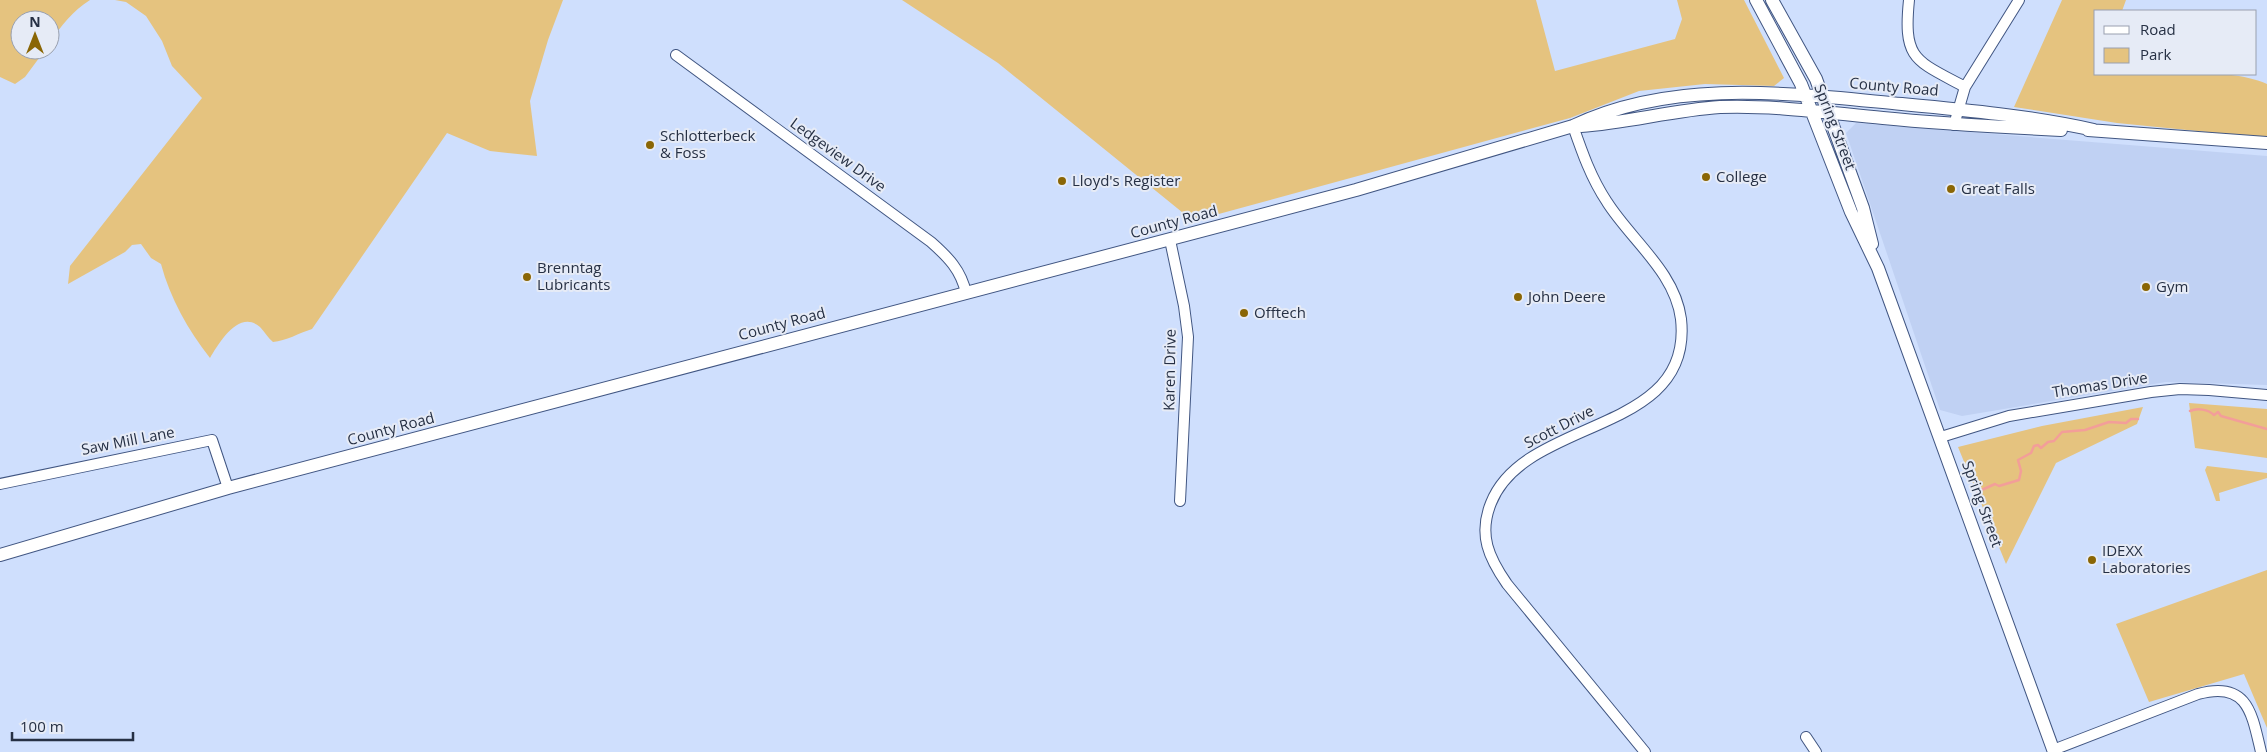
<svg xmlns="http://www.w3.org/2000/svg" width="2267" height="752" viewBox="0 0 2267 752" font-family="'Open Sans',sans-serif">
  <rect width="100%" height="100%" fill="#cfdffd"/>
  <path fill="#c0d1f3" d="M1856 123 2267 156V385L2166 382 1962 416 1940 410 1846 133Z"/>
  <path fill="#e5c37f" d="M0 0H90C73 11 61 25 50 43V20H20V50H45L25 77 15 84 0 77Z
    M115 0H563L548 40 530 101 537 156 490 151 447 133 312 329C299 333 286 341 273 342 268 338 265 332 260 327 239 309 219 343 210 358 188 330 170 298 161 264L151 258 141 244 132 245 125 252 68 284 70 266 202 98 172 66 162 41 146 16 126 2Z
    M902 0H1536L1555 71 1675 39 1682 19 1677 0H1744L1784 78 1774 86 1705 84 1639 91 1570 118 1193 221 998 63Z
    M2062 0H2126L2122 11H2096V74C2140 74 2229 66 2267 84V138L2117 123 2014 107Z
    M2189 403 2267 409V458L2195 448Z
    M2143 407 2137 424 2056 463 2006 564 1958 447 2042 426Z
    M2207 466 2267 473V478L2219 493 2220 501H2216L2205 470Z
    M2267 570V728L2244 674 2149 702 2116 624Z"/>
  <g fill="none" stroke-linecap="round" stroke-linejoin="round">
    <path stroke="#f39e99" stroke-width="2.5" d="M2190 411C2197 408 2208 409 2214 415L2218 412 2221 416 2267 429
      M1977 492 1995 484 1999 486 2019 480 2021 471 2018 460 2031 453 2034 446 2038 445 2041 448 2048 442 2054 441 2062 432 2085 430 2109 422 2126 423 2131 419H2138"/>
    <g stroke="#415682" stroke-width="12">
      <path id="minor" d="M1909 0C1903 60 1915 60 1965 87
        M676 55 931 242C948 257 961 270 966 293
        M1954 125 1965 87 2019 0
        M1573 126C1582 152 1591 178 1607 202 1631 240 1675 272 1681 319 1694 436 1525 416 1491 503 1478 535 1489 558 1507 584L1645 752
        M1170 240 1184 306 1188 337 1180 501
        M1941 437 2009 416 2151 392 2180 389 2209 390 2267 395
        M0 484 212 440 228 488
        M1806 737 1816 752
        M2053 750 2198 694C2248 680 2252 714 2261 752"/>
    </g>
    <g stroke="#415682" stroke-width="14">
      <path id="major" d="M1756 0 1801 84 1851 212 1878 268 2054 752
        M1772 0 1816 79 1863 208 1872 244
        M1581 126C1627 123 1673 110 1720 107 1774 105 1829 113 1883 118 1942 124 2001 127 2061 130
        M2088 130 2267 143
        M0 555 228 488 1356 190 1573 126C1675 77 1794 94 1902 104 1966 110 2031 116 2094 130"/>
    </g>
    <use href="#minor" stroke="#fff" stroke-width="10"/>
    <use href="#major" stroke="#fff" stroke-width="12"/>
  </g>
  <g fill="#8a6605" stroke="#e6ebf6" stroke-width="2">
    <circle cx="650" cy="145" r="5"/>
    <circle cx="1706" cy="177" r="5"/>
    <circle cx="1062" cy="181" r="5"/>
    <circle cx="1951" cy="189" r="5"/>
    <circle cx="527" cy="277" r="5"/>
    <circle cx="2146" cy="287" r="5"/>
    <circle cx="1518" cy="297" r="5"/>
    <circle cx="1244" cy="313" r="5"/>
    <circle cx="2092" cy="560" r="5"/>
  </g>
  <g text-anchor="middle" stroke-width="4" stroke-linejoin="round" paint-order="stroke">
    <g font-size="15" fill="#263044" stroke="#e6ebf6">
      <text transform="translate(1894 87) rotate(5)" y="5">County Road</text>
      <text transform="translate(1835 127) rotate(69)" y="5">Spring Street</text>
      <text transform="translate(838 155) rotate(36)" y="5">Ledgeview Drive</text>
      <text transform="translate(1174 222) rotate(-15)" y="5">County Road</text>
      <text transform="translate(782 324) rotate(-15)" y="5">County Road</text>
      <text transform="translate(1170 370) rotate(-89)" y="5">Karen Drive</text>
      <text transform="translate(2100 385) rotate(-9)" y="5">Thomas Drive</text>
      <text transform="translate(1559 427) rotate(-27)" y="5">Scott Drive</text>
      <text transform="translate(391 429) rotate(-15)" y="5">County Road</text>
      <text transform="translate(128 441) rotate(-11)" y="5">Saw Mill Lane</text>
      <text transform="translate(1982 504) rotate(70)" y="5">Spring Street</text>
    </g>
    <g font-size="15" fill="#263044" stroke="#e6ebf6" text-anchor="start">
      <text x="660" y="141">Schlotterbeck<tspan x="660" dy="17">&amp; Foss</tspan></text>
      <text x="1716" y="182">College</text>
      <text x="1072" y="186">Lloyd's Register</text>
      <text x="1961" y="194">Great Falls</text>
      <text x="537" y="273">Brenntag<tspan x="537" dy="17">Lubricants</tspan></text>
      <text x="2156" y="292">Gym</text>
      <text x="1528" y="302">John Deere</text>
      <text x="1254" y="318">Offtech</text>
      <text x="2102" y="556">IDEXX<tspan x="2102" dy="17">Laboratories</tspan></text>
    </g>
  </g>
  <rect x="2094" y="10" width="162" height="65" fill="#e6ebf6" stroke="#99a0af"/>
  <rect x="2104" y="26" width="25" height="8" fill="#ffffff" stroke="#99a0af"/>
  <text x="2140" y="35" font-size="15" fill="#263044">Road</text>
  <rect x="2104" y="48" width="25" height="15" fill="#e5c37f" stroke="#99a0af"/>
  <text x="2140" y="60" font-size="15" fill="#263044">Park</text>
  <g transform="translate(35 35)"><circle r="24" fill="#e6ebf6" stroke="#99a0af"/>
  <path d="M0-4L9 19L0 12L-9 19Z" fill="#8a6605"/>
  <text y="-8" font-size="14" font-weight="bold" text-anchor="middle" fill="#263044">N</text>
  </g>
  <path d="M12 732v8h121v-8" fill="none" stroke="#263044" stroke-width="2.5"/>
  <text x="20" y="732" font-size="15" fill="#263044" stroke="#e6ebf6" stroke-width="4" paint-order="stroke">100 m</text>
</svg>
